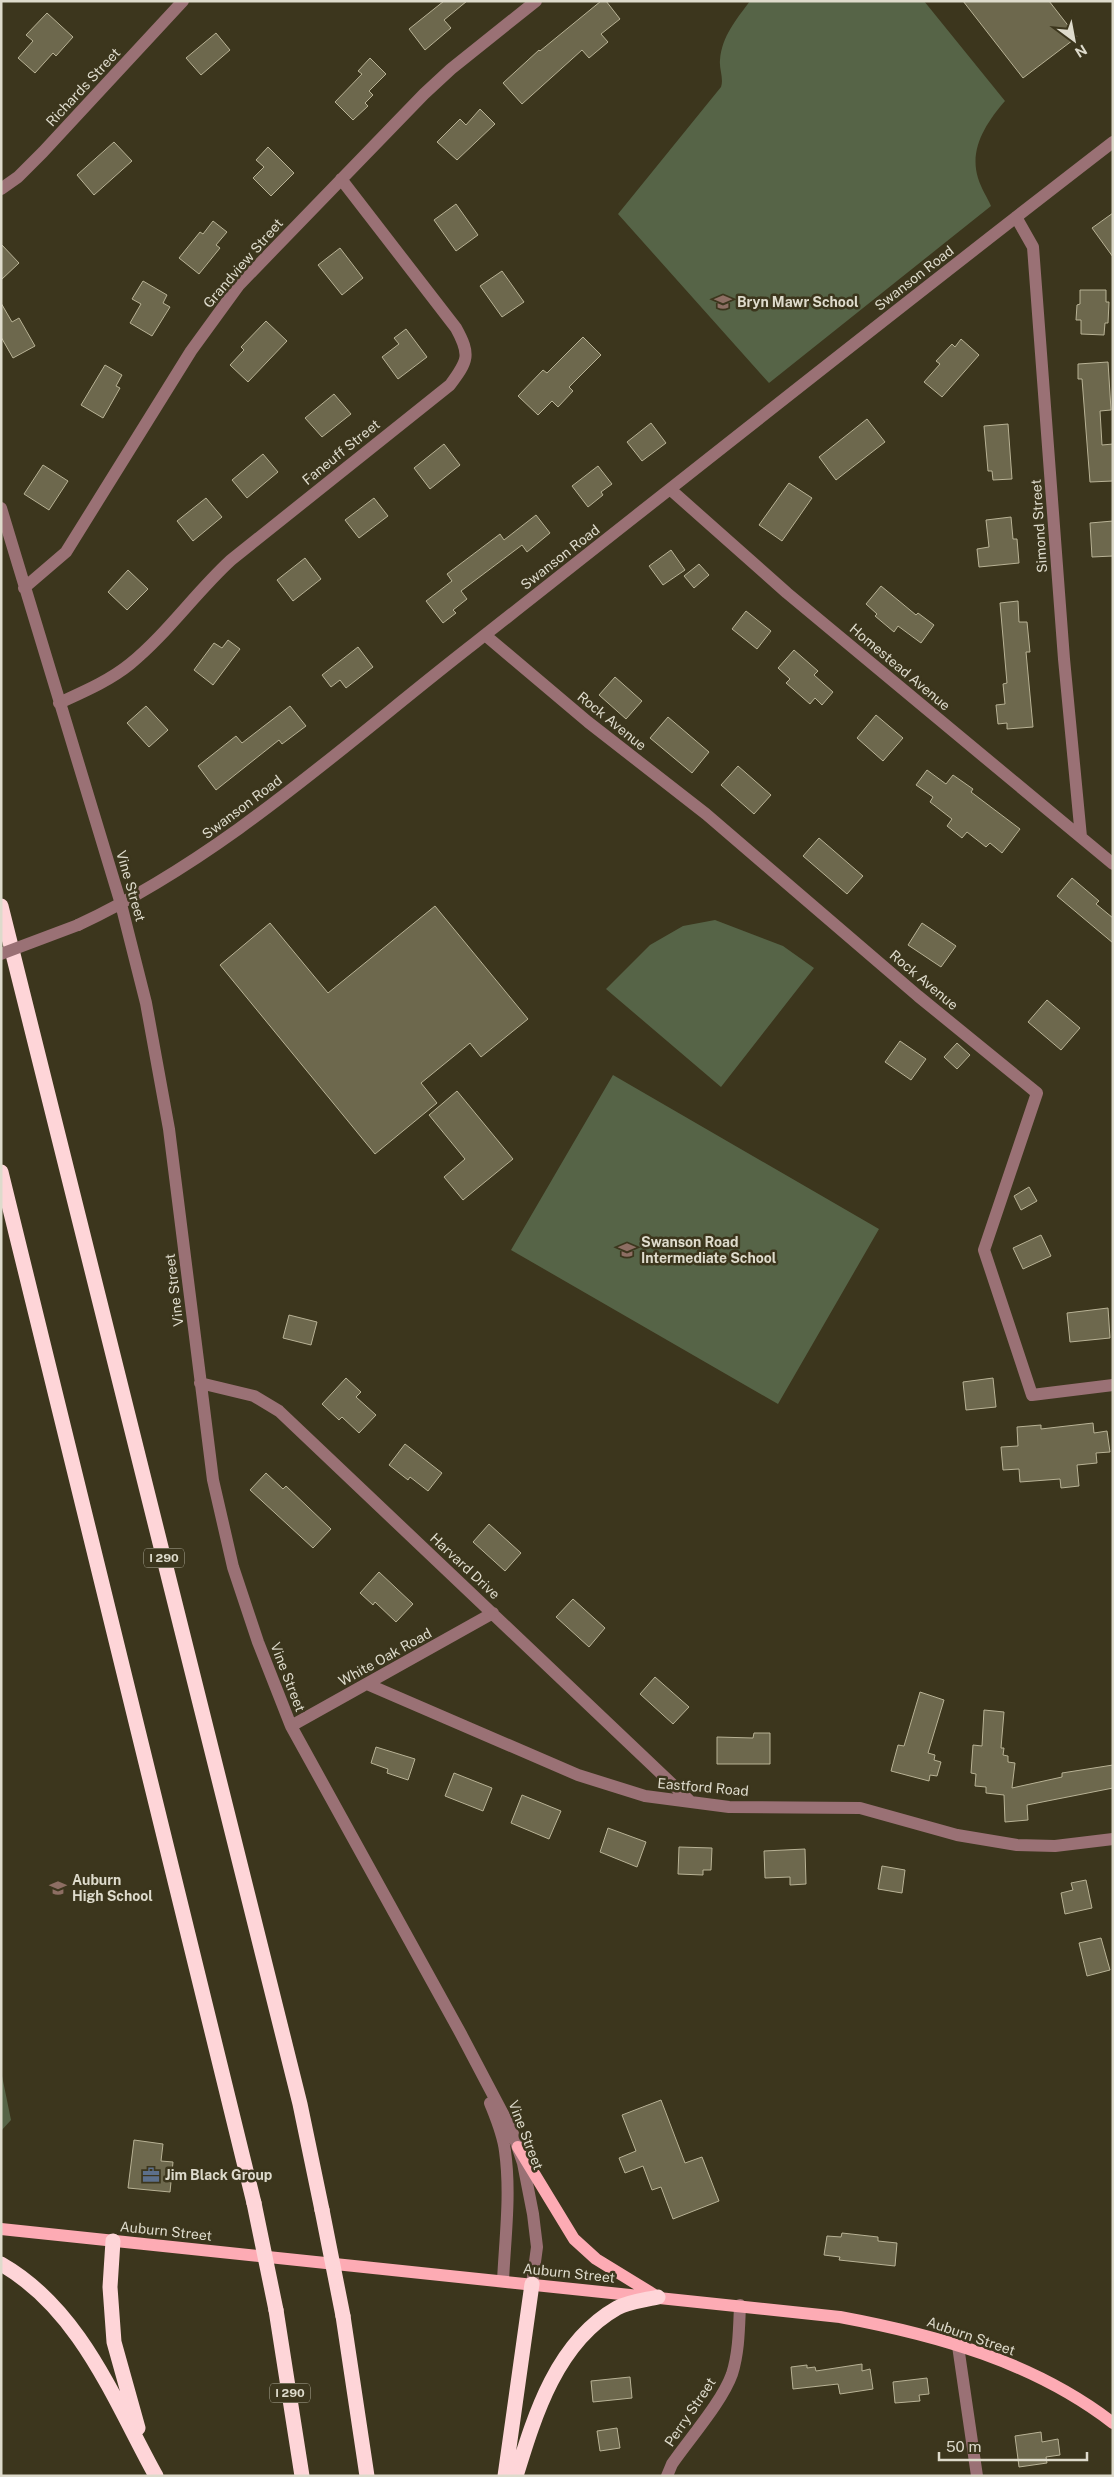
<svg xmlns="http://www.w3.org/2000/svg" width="1114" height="2477" viewBox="0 0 1114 2477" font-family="'Public Sans',sans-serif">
  <rect width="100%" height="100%" fill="#3c361d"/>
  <path fill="#566447" d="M750 1H924L1005 101C986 123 969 149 978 178 981 188 987 197 991 206L769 383 618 214 721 87C724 79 719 69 720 60 722 36 736 20 750 1Z
    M715 920 783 946 814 968 721 1087 606 989 650 945 683 926Z
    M613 1075 879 1229 778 1404 511 1250Z
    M1 2071 11 2120 1 2131Z"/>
  <path fill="#6d684d" stroke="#b8b295" d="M444 1H467L444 20 451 28 425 50 409 29Z
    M601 1H606L620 19 601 34 608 42 589 58 582 50 522 104 503 83 539 50 540 51Z
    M963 1H1049L1077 37 1023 78Z
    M47 13 73 37 56 56 53 53 35 73 18 58 33 41 26 35Z
    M216 33 230 50 201 75 186 58Z
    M370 58 386 74 369 91 373 95 365 103 368 106 353 120 335 102 362 74 358 71Z
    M480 109 495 124 457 160 437 142 460 119 466 125Z
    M114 142 132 161 94 195 77 175Z
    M268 147 294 173 271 196 253 178 264 167 256 160Z
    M456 204 478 235 456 251 434 220Z
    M1113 213V257L1092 228Z
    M213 221 227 232 216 245 220 248 199 274 179 258 200 232 203 234Z
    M1 244 19 263 1 280Z
    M340 248 363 278 342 295 318 265Z
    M502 271 524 302 502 317 480 286Z
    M143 281 167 295 163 303 170 307 152 336 130 323 141 304 132 299Z
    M1080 290H1106V302H1109L1108 323H1105L1104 335 1081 334V320H1076L1077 305 1080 304Z
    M1 303 12 322 19 318 35 346 13 358 1 337Z
    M266 321 287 341 248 382 230 365 244 350 241 347Z
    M406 329 427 357 398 379 382 357 399 344 394 338Z
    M583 337 601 355 569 387 573 391 558 407 552 401 538 415 518 396 543 370 547 373Z
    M961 339 979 355 942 397 924 382 940 364 936 361 952 344 955 347Z
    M1108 362 1111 410 1100 411 1102 445 1113 444V481L1090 482 1082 379H1078V364Z
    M105 365 122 375 116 386 120 388 103 418 81 405Z
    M334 394 351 414 322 437 305 418Z
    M867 419 885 442 836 480 819 457Z
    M651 423 666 443 642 461 627 442Z
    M1008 424 1012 479 993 480 992 471H988L984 426Z
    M444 444 460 465 430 489 414 468Z
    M263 454 278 472 247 498 232 480Z
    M43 465 68 481 49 510 24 494Z
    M598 466 612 484 601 492 603 495 588 507 572 486Z
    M789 483 812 498 782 541 759 525Z
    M206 498 222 517 193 541 177 521Z
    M374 498 388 516 359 538 345 520Z
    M536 515 550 533 527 552 522 545 461 591 467 599 453 610 456 613 443 623 426 601 452 581 447 574 500 534 504 540Z
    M1011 517 1013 539H1017L1019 563 979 567 977 549 989 547 986 520Z
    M1113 521V556L1092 557 1090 523Z
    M671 550 685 570 663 585 649 566Z
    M305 558 321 579 293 601 277 580Z
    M699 564 709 575 694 588 684 576Z
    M128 570 148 589 127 610 108 592Z
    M881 586 916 615 918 613 934 625 921 643 898 626 894 632 875 616 877 614 866 604Z
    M1018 601 1019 622H1027L1030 652H1026L1033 727 1007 729V723L998 724 996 705 1005 704 1003 684 1007 683 1000 603Z
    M746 611 771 631 757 649 732 629Z
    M228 640 240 649 213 685 194 670 214 643 222 648Z
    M358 647 373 667 346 688 340 680 331 687 322 675Z
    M794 650 818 671 814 675 833 692 822 705 815 698 810 704 786 683 790 679 778 668Z
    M615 677 642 701 626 719 599 695Z
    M146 706 168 730 149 747 127 723Z
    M290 706 306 726 282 744 279 740 216 790 198 766 236 736 242 743Z
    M876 715 903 738 883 761 857 738Z
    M668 717 709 752 692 773 650 738Z
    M738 766 771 795 754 814 721 785Z
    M927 770 946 784 953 775 973 789 971 792 1020 829 1002 853 990 843 986 847 967 832 962 838 947 826 952 819 930 802 933 797 916 785Z
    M819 838 863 876 847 894 803 856Z
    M1072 878 1099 901 1096 904 1113 918V943L1057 896Z
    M435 906 528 1019 481 1057 470 1043 421 1083 437 1103 375 1154 220 965 270 923 328 993Z
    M922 923 956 946 941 967 908 945Z
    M1047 1000 1080 1028 1061 1050 1028 1022Z
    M900 1041 926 1059 911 1080 885 1062Z
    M957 1043 970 1055 957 1069 944 1057Z
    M457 1091 513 1159 463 1200 444 1177 465 1159 429 1115Z
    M1029 1187 1037 1201 1021 1210 1014 1196Z
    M1041 1235 1051 1256 1023 1269 1013 1248Z
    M1108 1308 1110 1338 1070 1342 1067 1313Z
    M289 1315 317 1322 311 1345 283 1338Z
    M346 1378 361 1392 356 1397 376 1415 359 1433 342 1417 339 1420 322 1404Z
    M993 1378 996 1407 966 1410 963 1382Z
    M1093 1423 1094 1433 1107 1431 1110 1452 1096 1453 1097 1463 1077 1465 1079 1486 1061 1488 1060 1479 1020 1482 1019 1469 1003 1470 1001 1447 1018 1446 1017 1427 1041 1425V1429Z
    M405 1444 442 1473 428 1491 410 1477 408 1480 389 1465Z
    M266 1473 283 1489 286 1486 331 1529 313 1548 250 1490Z
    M489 1524 521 1553 505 1571 473 1542Z
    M379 1572 413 1604 396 1622 375 1602 373 1605 360 1593Z
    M573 1599 605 1628 589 1647 556 1617Z
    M655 1677 689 1707 673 1724 640 1694Z
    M920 1692 944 1700 928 1753 935 1755 934 1760 941 1762 937 1776 930 1775 929 1781 891 1771 898 1745 904 1746Z
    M984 1710 1004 1712 1001 1748H1004L1003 1755 1008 1756V1762L1015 1763 1012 1788 1062 1777V1773L1113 1765V1788L1027 1805 1028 1820 1005 1822 1004 1795 986 1793V1787L975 1786 976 1774 971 1773 973 1745 982 1746Z
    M754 1733H770V1764H717V1737L753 1738Z
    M376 1747 415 1759 408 1780 387 1773 388 1769 371 1763Z
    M454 1773 492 1788 483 1811 445 1796Z
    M522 1795 561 1811 549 1839 511 1823Z
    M608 1828 646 1842 637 1867 600 1852Z
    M679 1847 712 1848 711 1870H703V1875L678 1874Z
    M805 1849 806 1884 790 1885V1877L765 1878 764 1851Z
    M882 1866 905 1870 902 1893 878 1889Z
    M1086 1880 1092 1908 1065 1914 1061 1893 1073 1890 1071 1883Z
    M1101 1938 1110 1970 1087 1976 1079 1943Z
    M661 2100 685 2163 702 2157 719 2201 673 2219 661 2187 652 2190 643 2166 625 2173 619 2158 636 2151 622 2115Z
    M134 2140 163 2144 161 2161 173 2162 170 2192 128 2188Z
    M842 2233 878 2237V2241L897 2243 895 2266 839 2260 840 2257 824 2255 827 2236 841 2237Z
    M862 2364V2371L870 2369 873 2389 840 2394 838 2384 793 2389 791 2367 807 2365V2368L815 2367 816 2371Z
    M630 2377 632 2398 593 2402 591 2381Z
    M927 2378 929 2394 919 2395 920 2401 895 2403 893 2382Z
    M617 2428 620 2448 600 2451 597 2431Z
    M1041 2432 1042 2442 1058 2439 1060 2455 1046 2457 1047 2463 1019 2467 1015 2436Z"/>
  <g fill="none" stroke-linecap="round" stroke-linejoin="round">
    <path stroke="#9a7175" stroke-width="12" d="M1 189 18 177 43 152 183 1
      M1016 217 1033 247 1064 659 1081 837
      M671 490 787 593 1113 864
      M1 508 121 904 146 1003 169 1129 213 1480 233 1567 258 1642 291 1726 461 2034 512 2131 523 2163 533 2214 537 2247 532 2284
      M24 588 66 552 191 351 239 285 424 94 451 69 536 1
      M485 635 588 722 706 814 918 996 1037 1093 984 1250 1032 1395 1113 1385
      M59 703C83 692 109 681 130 664 167 634 195 593 231 560L450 385C468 361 471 355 456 328L341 179
      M78 925C227 855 347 742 476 642 688 475 899 307 1113 142
      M200 1383 254 1396 279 1411 691 1802
      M367 1684 578 1775 645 1796 729 1807 860 1808 957 1835 1017 1845 1055 1846 1113 1839
      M291 1726 493 1613
      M490 2103C496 2118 503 2134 505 2151 511 2194 505 2238 503 2281
      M958 2346 977 2476
      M667 2476 672 2464C690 2438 722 2402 732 2374 739 2352 739 2328 740 2305"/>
    <path stroke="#fdabb4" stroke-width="12" d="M518 2147 574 2239 596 2259 653 2294
      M1 2229 840 2317C937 2335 1034 2362 1113 2423"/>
    <path stroke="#fed5d8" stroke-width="15" d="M1 906 300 2104 322 2210
      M1 1172 254 2203
      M113 2241 110 2287 114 2342 138 2428
      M1 2264C80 2309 114 2400 156 2476
      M276 2310 302 2476
      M343 2316 367 2476
      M505 2476 532 2284
      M516 2476C535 2414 557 2342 617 2308 628 2302 645 2300 658 2297"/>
    <path stroke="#9a7175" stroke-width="12" d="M1 954 78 925"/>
    <path stroke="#fed5d8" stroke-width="15" d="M254 2203 276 2310
      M322 2210 343 2316"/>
  </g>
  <defs>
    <g id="school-bare" transform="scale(1.35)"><path d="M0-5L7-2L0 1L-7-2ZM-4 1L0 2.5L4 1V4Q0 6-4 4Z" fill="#8d6e63" stroke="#3c361d" stroke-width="2.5" paint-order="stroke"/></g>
    <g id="office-bare" transform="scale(1.35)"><path d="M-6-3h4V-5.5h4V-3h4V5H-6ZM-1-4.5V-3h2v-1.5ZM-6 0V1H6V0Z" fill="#5c6f8a" stroke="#3c361d" stroke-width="2.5" paint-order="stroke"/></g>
  </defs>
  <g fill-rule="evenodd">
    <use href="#school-bare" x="723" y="302"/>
    <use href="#school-bare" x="627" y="1250"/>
    <use href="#school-bare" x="58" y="1888"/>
    <use href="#office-bare" x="151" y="2175"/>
  </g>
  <g text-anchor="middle" stroke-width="5" stroke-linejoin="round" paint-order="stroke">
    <g fill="#3c361d" stroke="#adaa98" stroke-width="1">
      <rect x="144" y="1548.5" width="40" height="19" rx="4"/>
      <rect x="270" y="2383.5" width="40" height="19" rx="4"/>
    </g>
    <g font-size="12" font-weight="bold" fill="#dedbcc">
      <text x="164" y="1562">I 290</text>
      <text x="290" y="2397">I 290</text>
    </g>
    <g font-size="14" fill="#dedbcc" stroke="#3c361d">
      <text transform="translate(83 87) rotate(-47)" y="5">Richards Street</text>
      <text transform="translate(243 263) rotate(-49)" y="5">Grandview Street</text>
      <text transform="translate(914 278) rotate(-38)" y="5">Swanson Road</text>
      <text transform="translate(341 452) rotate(-39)" y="5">Faneuff Street</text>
      <text transform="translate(1039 526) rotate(-94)" y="5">Simond Street</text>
      <text transform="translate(560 557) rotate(-38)" y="5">Swanson Road</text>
      <text transform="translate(900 667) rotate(40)" y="5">Homestead Avenue</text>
      <text transform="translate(612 721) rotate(39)" y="5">Rock Avenue</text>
      <text transform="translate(242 807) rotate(-37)" y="5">Swanson Road</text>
      <text transform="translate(131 886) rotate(74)" y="5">Vine Street</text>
      <text transform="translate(924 980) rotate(40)" y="5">Rock Avenue</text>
      <text transform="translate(174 1290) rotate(-97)" y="5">Vine Street</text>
      <text transform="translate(465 1566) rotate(43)" y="5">Harvard Drive</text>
      <text transform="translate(385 1657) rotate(-29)" y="5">White Oak Road</text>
      <text transform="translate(288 1677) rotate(69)" y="5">Vine Street</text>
      <text transform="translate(703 1787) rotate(5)" y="5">Eastford Road</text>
      <text transform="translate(526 2135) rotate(69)" y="5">Vine Street</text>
      <text transform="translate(166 2231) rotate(6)" y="5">Auburn Street</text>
      <text transform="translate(569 2273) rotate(6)" y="5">Auburn Street</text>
      <text transform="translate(971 2336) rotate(19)" y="5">Auburn Street</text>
      <text transform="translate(690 2412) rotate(-56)" y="5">Perry Street</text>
    </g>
    <g font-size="14" font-weight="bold" fill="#dedbcc" stroke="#3c361d" text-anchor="start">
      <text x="737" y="307">Bryn Mawr School</text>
      <text x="641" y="1247">Swanson Road<tspan x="641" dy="16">Intermediate School</tspan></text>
      <text x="72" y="1885">Auburn<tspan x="72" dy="16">High School</tspan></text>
      <text x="165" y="2180">Jim Black Group</text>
    </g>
  </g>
  <rect width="1114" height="2477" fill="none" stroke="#dedbcc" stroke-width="5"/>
  <g transform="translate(1074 40) rotate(148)" stroke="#3c361d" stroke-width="4" paint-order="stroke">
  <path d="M0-4L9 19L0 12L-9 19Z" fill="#dedbcc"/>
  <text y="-8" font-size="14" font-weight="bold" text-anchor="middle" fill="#dedbcc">N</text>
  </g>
  <path d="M939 2452v8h148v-8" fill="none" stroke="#dedbcc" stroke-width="2.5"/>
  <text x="946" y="2452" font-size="15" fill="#dedbcc" stroke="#3c361d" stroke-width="4" paint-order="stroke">50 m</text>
</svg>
